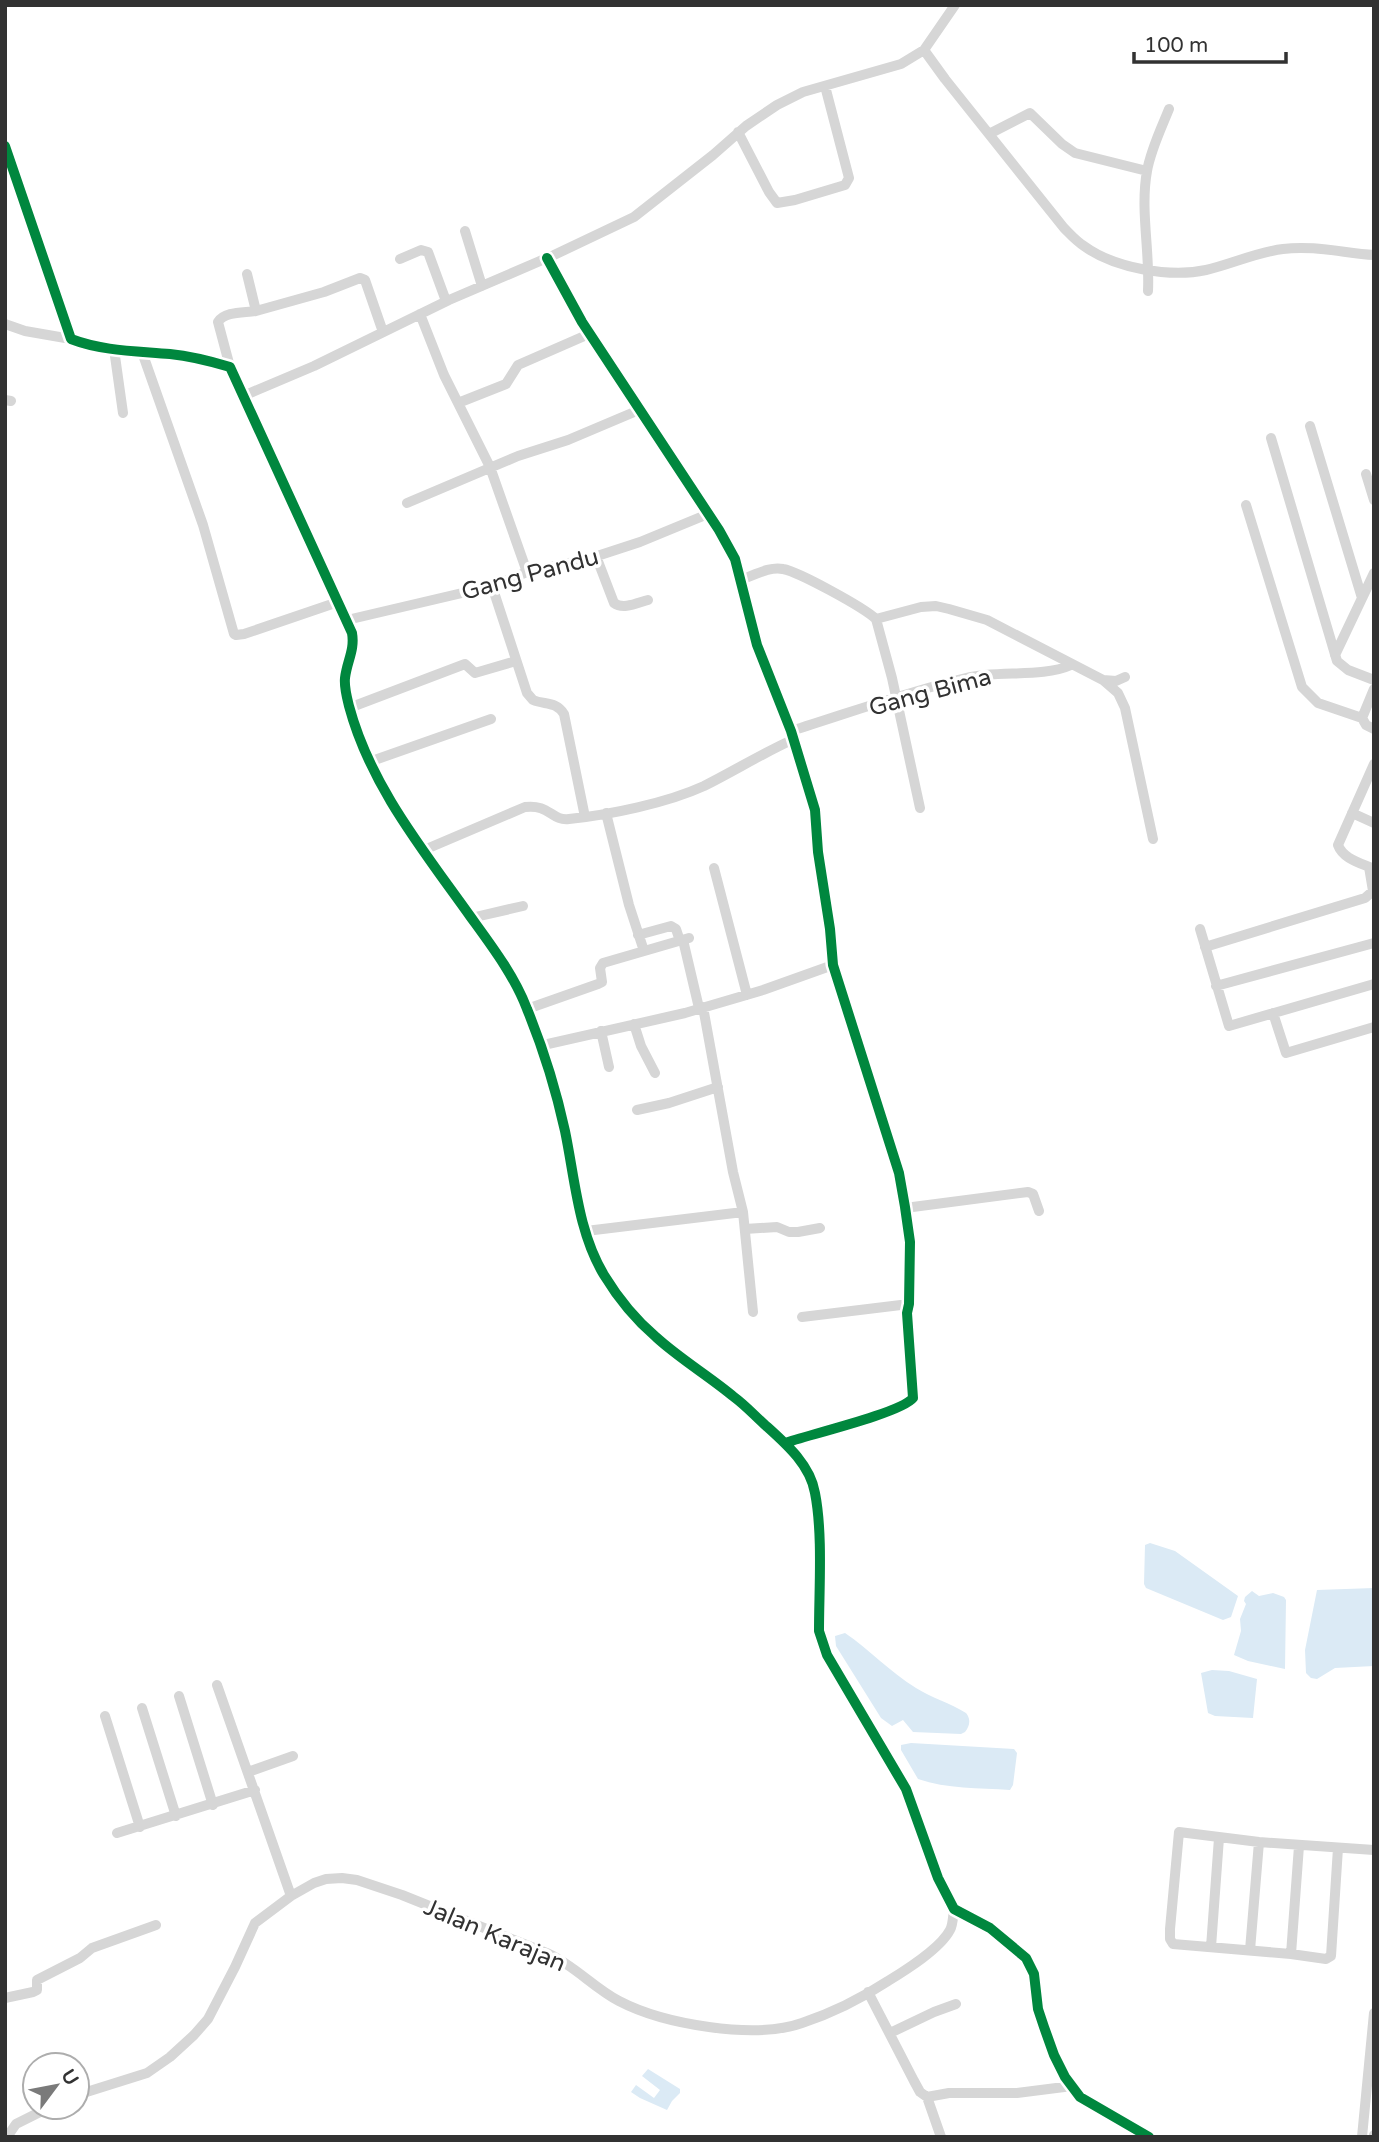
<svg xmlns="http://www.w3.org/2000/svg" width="1379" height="2142" viewBox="0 0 1379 2142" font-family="'Varela Round',sans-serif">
  <rect width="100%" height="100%" fill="#fff"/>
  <path fill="#dbeaf5" d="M1150 1543 1175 1551 1238 1596 1231 1617 1223 1620 1146 1588 1144 1584 1145 1545Z
    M1374 1588V1666L1335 1668 1317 1679 1311 1678 1306 1673 1305 1650 1317 1590Z
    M1252 1591 1259 1596 1273 1593 1284 1597 1286 1600 1285 1669 1248 1661 1234 1655 1241 1631 1240 1619 1246 1604 1244 1601 1245 1597Z
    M845 1633C870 1650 890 1672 916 1688 932 1698 950 1703 966 1713 971 1719 970 1726 965 1732L961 1734 913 1732 903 1720 892 1726 881 1718 836 1646 835 1636Z
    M1212 1670 1229 1671 1257 1679 1253 1718 1215 1716 1208 1713 1201 1673Z
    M911 1743 1014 1749 1017 1753 1013 1785 1010 1790C979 1788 947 1789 918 1779L901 1750V1745Z
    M648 2069 680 2089V2093L672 2101 667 2110 640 2098 631 2092 636 2085 654 2098 660 2090 642 2076Z"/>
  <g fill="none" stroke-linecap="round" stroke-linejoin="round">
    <path stroke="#d6d6d6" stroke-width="10" d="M924 50 945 79 1064 228C1070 234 1076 241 1084 246 1114 268 1170 278 1206 270 1232 264 1257 252 1283 249 1313 245 1344 253 1374 255
      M738 132 769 192 777 203 795 200 845 185 849 178 825 86
      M989 134 1030 113 1062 144 1075 153 1147 171
      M5 146 71 339C102 351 137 351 170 354 190 356 210 361 230 367L352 633C355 650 347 661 345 678 344 687 347 698 349 706 370 785 423 850 470 916 491 945 514 975 527 1009 543 1048 556 1090 565 1131 575 1179 578 1232 604 1275 618 1298 636 1320 656 1337 680 1359 709 1376 734 1397 745 1405 754 1415 764 1424 785 1443 810 1464 815 1493 823 1534 819 1589 819 1631L827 1655 906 1789 938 1878 954 1909 990 1928 1026 1958 1034 1974 1038 2009 1044 2027 1054 2055 1065 2077 1080 2097 1149 2137
      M465 231 482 286
      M547 258 582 322 719 530 735 559 757 645 791 731 815 810 818 852 830 929 833 965 899 1173 905 1207 910 1242 909 1304 907 1313 913 1398C901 1413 808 1435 785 1443
      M400 259 421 250 428 252 446 301
      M1148 291C1150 251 1140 210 1147 171 1151 149 1161 129 1169 109
      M256 311 324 292 360 278 365 280 383 332
      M420 314 444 375 490 467 527 572
      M5 324 25 331 71 339
      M114 349 123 413
      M142 352 203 525 234 634 236 635 244 634 338 602
      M230 367 218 322C225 311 244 313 256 311L247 274
      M243 396 314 366 449 300 554 255 634 217 713 155 746 126 777 105 803 92 901 64 924 50 955 5
      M5 400 11 401
      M458 403 506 384 518 365 589 334
      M1310 426 1362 598
      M1271 438 1337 661 1348 670 1374 680
      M1366 474 1374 500
      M407 503 518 456 568 440 639 410
      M1246 505 1302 687 1318 703 1362 718
      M596 556 614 603C623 610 637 603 648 600
      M740 580C753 576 769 566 783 569 799 572 863 607 876 619L892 678 920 808
      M492 586 527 693 533 700C545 705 556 701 564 714L585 817
      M876 619 921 607 936 606 949 609 987 620 1103 680 1116 681 1125 677
      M347 620 492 586 527 572 588 559 640 542 708 514
      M1335 655 1374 573
      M1103 680 1118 693 1125 708 1153 839
      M1374 689 1362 718 1366 725 1374 729
      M349 708 465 664 475 673 516 661
      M791 731C849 713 906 692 966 678 999 670 1042 678 1071 665
      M369 762 491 719
      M1374 764 1338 845C1343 859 1361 863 1374 869
      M606 813 629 905 644 951
      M1352 813 1374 823
      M424 850 525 807C550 804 551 821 569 819 609 815 667 803 704 786 734 771 763 753 794 739
      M714 868 747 995
      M471 918 523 906
      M1200 929 1229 1026 1374 984
      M638 935 671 926 676 929 680 941
      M683 940 699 1008
      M1205 947 1365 898 1373 891 1369 867
      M1216 986 1374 943
      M703 1007 733 1172 743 1212 753 1312
      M527 1009 598 984 602 982 600 968 603 963 689 938
      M1273 1013 1286 1053 1374 1027
      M634 1024 641 1046 655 1073
      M601 1031 609 1067
      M539 1046 685 1013 763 990 833 965
      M637 1110 669 1103 718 1087
      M905 1208 1028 1192 1033 1194 1039 1211
      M745 1229 777 1227 789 1232H798L820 1228
      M586 1231 743 1212
      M802 1317 909 1304
      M217 1685 291 1896
      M179 1696 213 1805
      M142 1708 176 1816
      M105 1716 140 1827
      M248 1772 293 1756
      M117 1833 255 1790
      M1338 1848 1331 1956 1326 1959 1291 1954 1173 1944 1170 1939V1929L1179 1832 1259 1842 1374 1850
      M1211 1947 1219 1838
      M1250 1950 1259 1842
      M1291 1954 1299 1846
      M868 1992 914 2081 920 2092 927 2097 949 2093H1017L1072 2086
      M5 1998 33 1992 37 1990V1980L80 1958 92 1948 156 1925
      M890 2033 934 2012 956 2004
      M77 2095 147 2073 170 2057 194 2035 208 2019 235 1967 255 1923 291 1896 314 1883 326 1879 342 1878 357 1880 402 1895 549 1954C575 1966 594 1988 619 2001 663 2024 754 2040 802 2023 832 2013 862 1998 888 1981 906 1970 940 1949 950 1930 953 1925 953 1916 954 1909
      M927 2097 941 2137
      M7 2137 16 2124 50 2107
      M1362 2137 1374 2013
      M1374 2137V2135"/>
    <g stroke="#fff" stroke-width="15">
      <path id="cycleway" d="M5 146 71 339C102 351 137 351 170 354 190 356 210 361 230 367L352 633C355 650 347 661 345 678 344 687 347 698 349 706 370 785 423 850 470 916 491 945 514 975 527 1009 543 1048 556 1090 565 1131 575 1179 578 1232 604 1275 618 1298 636 1320 656 1337 680 1359 709 1376 734 1397 745 1405 754 1415 764 1424 785 1443 810 1464 815 1493 823 1534 819 1589 819 1631L827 1655 906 1789 938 1878 954 1909 990 1928 1026 1958 1034 1974 1038 2009 1044 2027 1054 2055 1065 2077 1080 2097 1149 2137
        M547 258 582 322 719 530 735 559 757 645 791 731 815 810 818 852 830 929 833 965 899 1173 905 1207 910 1242 909 1304 907 1313 913 1398C901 1413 808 1435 785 1443"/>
    </g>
    <use href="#cycleway" stroke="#00873e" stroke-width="10"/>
  </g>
  <g text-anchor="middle" stroke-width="7" stroke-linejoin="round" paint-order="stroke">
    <g font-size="24" fill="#323232" stroke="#fff">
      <text transform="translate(530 574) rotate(-15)" y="8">Gang Pandu</text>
      <text transform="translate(930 692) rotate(-15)" y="8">Gang Bima</text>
      <text transform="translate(495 1935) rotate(23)" y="8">Jalan Karajan</text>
    </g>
  </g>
  <rect width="1379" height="2142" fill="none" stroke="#323232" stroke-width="14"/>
  <g transform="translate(56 2086) rotate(58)"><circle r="33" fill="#ffffff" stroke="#adadad" stroke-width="2"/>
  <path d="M0-5L12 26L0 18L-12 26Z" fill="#7a7a7a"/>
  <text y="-10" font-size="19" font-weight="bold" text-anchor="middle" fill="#323232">U</text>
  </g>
  <path d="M1134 52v10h152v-10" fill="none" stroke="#323232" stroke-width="3.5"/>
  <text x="1144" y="52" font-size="21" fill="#323232" stroke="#ffffff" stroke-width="5" paint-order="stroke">100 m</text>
</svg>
